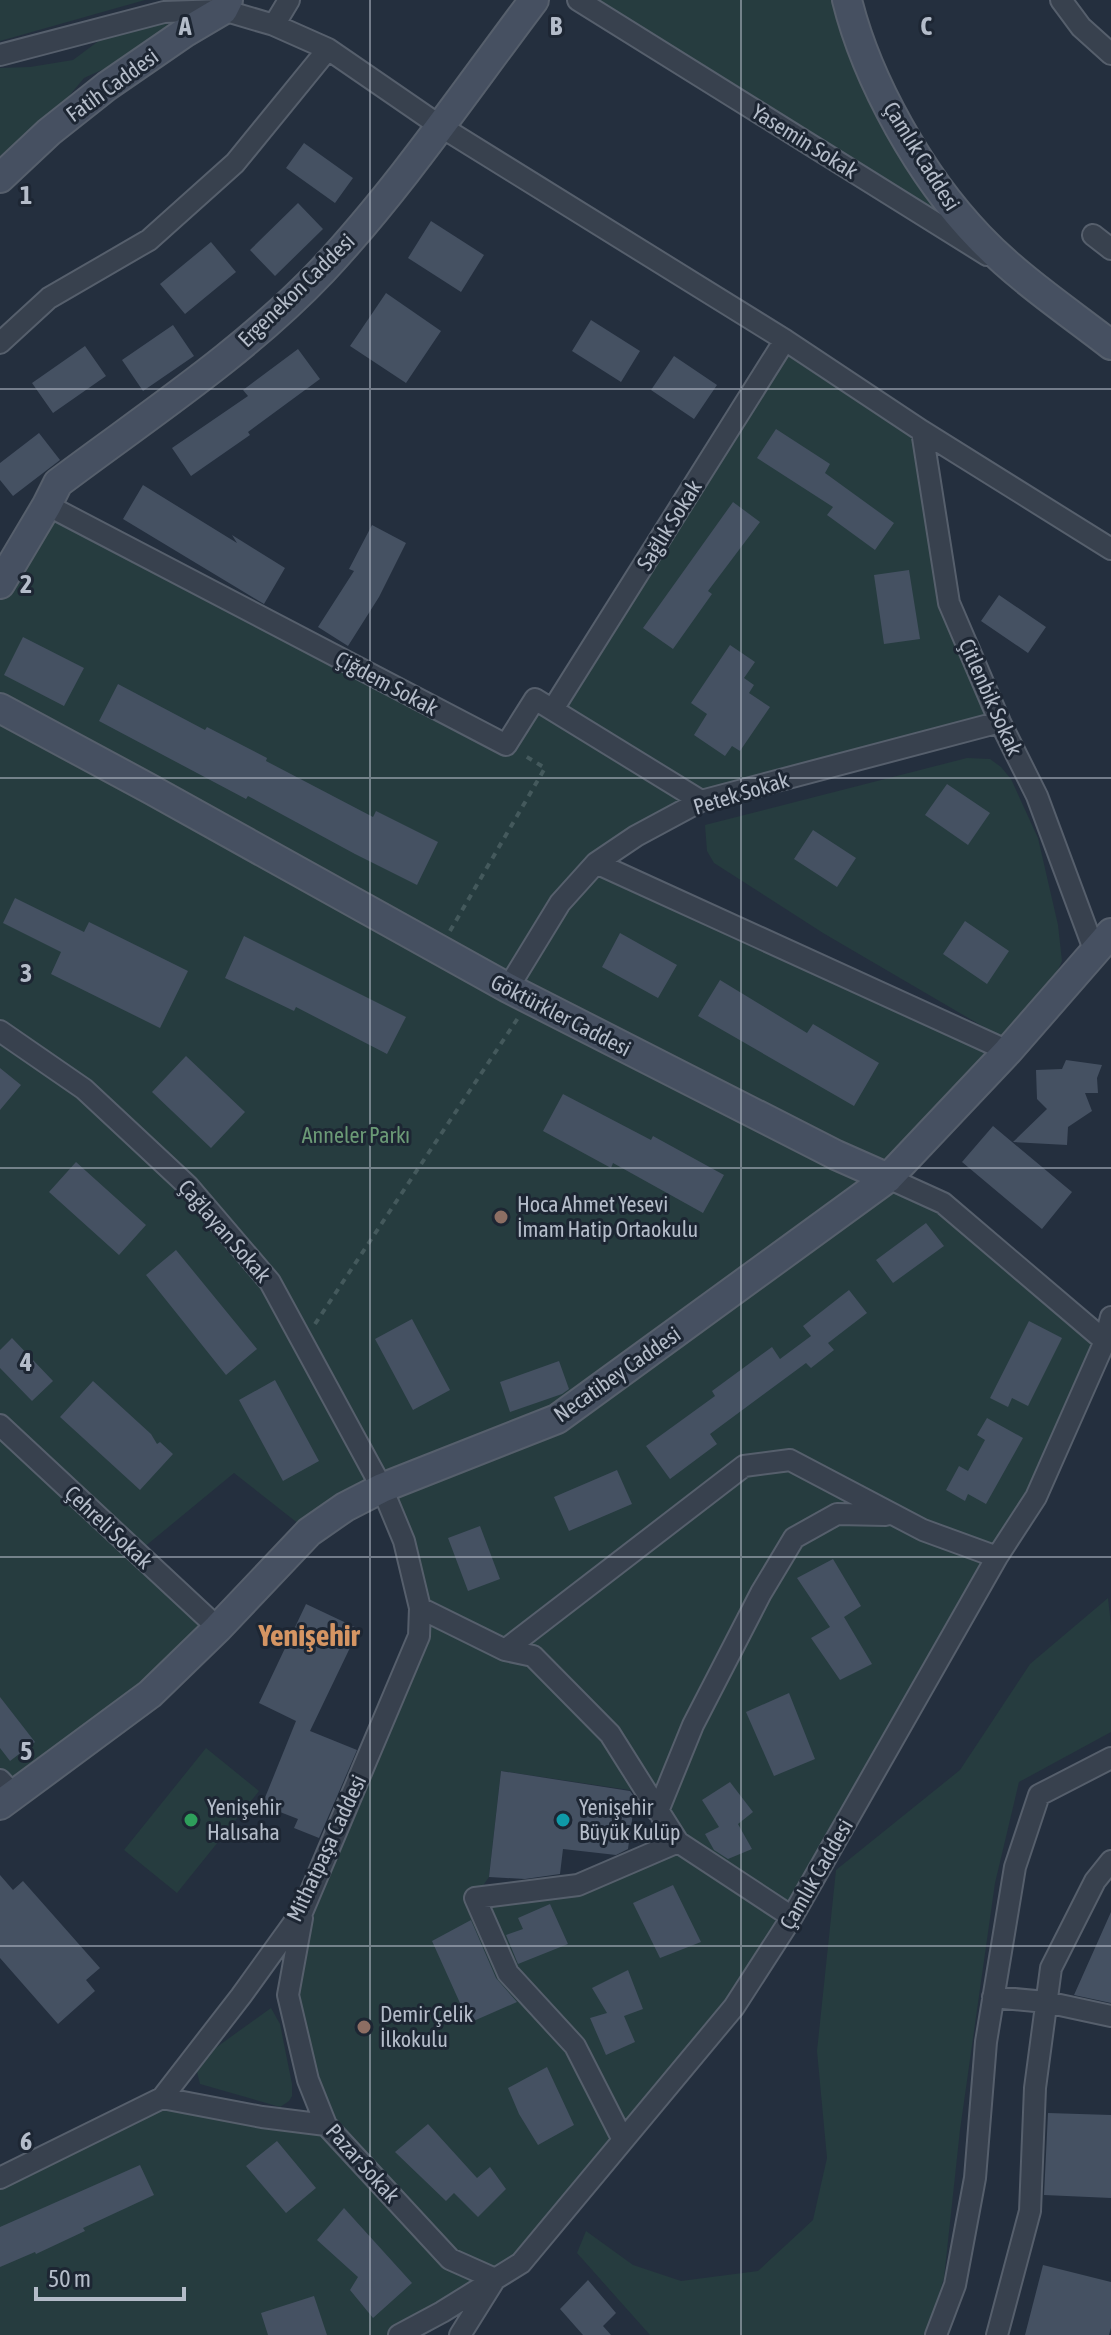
<svg xmlns="http://www.w3.org/2000/svg" width="1111" height="2335" viewBox="0 0 1111 2335" font-family="'Asap Condensed',sans-serif">
  <rect width="100%" height="100%" fill="#242f3e"/>
  <path fill="#263c3f" fill-rule="evenodd" d="M0 0H145L0 41Z
    M578 0H847L867 63 980 238Z
    M163 8 169 30 141 57 106 68 84 78 64 102 0 156V68L30 67 73 60 112 31Z
    M785 340 922 431 949 603 1000 722 701 801 597 863 1008 1051 889 1178 943 1203 1105 1341 1036 1497 792 1917 521 2263 399 2335H0V2175L162 2098 325 2124 288 1995 303 1910 419 1636 382 1489 309 1532 234 1473 137 1553 218 1628 14 1795 0 1780V584L47 505 506 745 535 699 553 709ZM501 1771 636 1791 678 1842 578 1885 475 1897 489 1877Z
    M967 758 990 759 1001 767 1011 779 1038 838 1058 925 1062 961 1056 974 1006 1040 823 933 714 863 707 851 705 825Z
    M1108 1598 1111 1625V1732L1019 1782 995 1883 960 2130 944 2278 926 2335H650L577 2253 586 2231 633 2265 681 2281 758 2271 813 2220 827 2158 817 2051 836 1870 960 1770 1030 1664Z
    M206 1748 259 1791 177 1893 124 1850Z
    M271 2008 280 2024 292 2084V2096L289 2101 280 2107 200 2084 196 2068 214 2049Z"/>
  <path fill="#455162" d="M304 143 353 178 335 203 286 168Z
    M298 203 323 229 275 276 250 250Z
    M431 221 484 255 461 292 408 258Z
    M211 242 236 272 185 314 160 284Z
    M386 293 441 331 406 383 350 346Z
    M591 320 640 351 621 382 572 351Z
    M173 325 194 356 143 391 122 360Z
    M85 346 106 376 53 413 32 383Z
    M298 349 320 379 248 432 250 435 191 476 172 448 248 396 243 390Z
    M674 356 717 385 694 419 651 390Z
    M776 429 830 464 825 473 894 523 875 550 827 515 833 507 757 458Z
    M39 433 60 460 13 496 0 480V463Z
    M143 485 237 543 232 535 285 568 264 604 123 519Z
    M733 502 760 522 708 591 712 594 673 649 643 628Z
    M372 525 406 543 379 597 348 646 318 627 354 571 349 569Z
    M909 570 920 639 884 644 874 575Z
    M999 595 1046 627 1028 653 981 621Z
    M23 637 84 668 64 706 4 675Z
    M730 645 755 662 744 678 754 685 749 693 770 707 740 751 732 746 725 756 694 735 707 714 691 703Z
    M118 684 205 730 207 727 267 758 266 761 373 817 376 811 438 842 417 885 355 854 248 796 246 799 99 721Z
    M947 784 990 813 968 845 925 815Z
    M813 830 856 858 837 887 794 859Z
    M15 898 84 932 89 922 188 971 160 1028 51 974 61 952 3 923Z
    M965 921 1009 951 987 984 943 954Z
    M620 933 677 965 658 998 602 967Z
    M244 936 406 1017 387 1054 296 1007 294 1011 225 978Z
    M720 980 807 1033 813 1024 879 1063 854 1106 698 1016Z
    M186 1056 245 1112 211 1148 152 1092Z
    M1066 1060 1102 1065 1097 1078 1098 1093H1085L1092 1111 1068 1127 1067 1145 1013 1142 1047 1109 1037 1099 1036 1070 1062 1069Z
    M0 1068 21 1085 0 1110Z
    M563 1094 651 1140 653 1136 724 1175 703 1213 613 1163 611 1168 543 1131Z
    M993 1126 1072 1192 1042 1229 962 1162Z
    M76 1162 146 1225 119 1255 49 1192Z
    M926 1223 944 1246 893 1283 876 1260Z
    M176 1250 257 1349 226 1375 146 1275Z
    M849 1290 867 1313 828 1343 834 1350 811 1368 806 1363 710 1434 717 1444 670 1479 646 1446 715 1396 712 1391 772 1347 780 1359 811 1336 803 1326Z
    M412 1319 450 1390 413 1410 375 1339Z
    M1029 1321 1062 1338 1028 1406 1012 1398 1008 1407 990 1398Z
    M12 1338 53 1381 32 1401 0 1368V1350Z
    M559 1361 569 1389 562 1394 510 1412 500 1382Z
    M275 1380 319 1461 283 1481 239 1400Z
    M93 1381 151 1434 157 1444 160 1442 173 1454 140 1490 60 1417Z
    M987 1418 1023 1438 986 1504 968 1494 965 1501 946 1490 959 1466 968 1471 985 1440 977 1435Z
    M617 1470 632 1504 569 1531 554 1497Z
    M480 1526 500 1579 468 1591 448 1538Z
    M833 1559 861 1606 844 1617 872 1664 840 1680 811 1638 830 1627 797 1578Z
    M306 1604 359 1629 310 1731 357 1750 319 1838 294 1828 298 1819 262 1805 296 1721 259 1703Z
    M789 1693 815 1759 774 1776 746 1712Z
    M0 1697 35 1742 10 1761 0 1748Z
    M501 1771 630 1791 635 1798 628 1849 616 1855 563 1849 560 1874 525 1879 489 1877Z
    M730 1782 753 1812 738 1824 752 1849 728 1859 714 1850 705 1834 719 1827 702 1800Z
    M0 1875 13 1890 23 1881 100 1968 86 1980 95 1991 58 2024 0 1958Z
    M673 1885 701 1942 660 1958 633 1903Z
    M550 1904 568 1944 518 1964 506 1935 523 1929 518 1918Z
    M1111 1912V2003L1074 1995Z
    M471 1920 496 1978 517 2002 469 2023 432 1941Z
    M628 1970 643 2009 624 2016 635 2042 606 2055 590 2018 607 2013 592 1988Z
    M547 2067 574 2125 538 2145 519 2114 508 2088Z
    M1048 2113 1111 2115V2198L1044 2195Z
    M428 2124 477 2178 490 2167 506 2189 478 2217 454 2193 446 2201 395 2152Z
    M277 2141 316 2188 286 2213 246 2166Z
    M140 2165 154 2195 83 2228 85 2231 36 2254 35 2252 0 2267V2227Z
    M344 2208 412 2283 373 2318 350 2290 358 2277 317 2240Z
    M1043 2265 1111 2282V2328L1109 2335H1025Z
    M588 2280 616 2313 603 2326 611 2335H583L560 2309Z
    M314 2296 327 2335H268L261 2313Z"/>
  <g fill="none" stroke-linecap="round" stroke-linejoin="round">
    <g stroke="#565f6c" stroke-width="24">
      <path id="street" d="M578 0 987 255
        M1061 0 1081 27 1111 54
        M274 25 289 0
        M0 55 164 12 223 10 274 25 328 49 440 126 785 340 922 431 1111 549
        M1093 235 1111 249
        M0 343 49 298 149 240 235 163 328 49
        M922 431 949 603 1000 722 1037 796 1095 952
        M47 505 506 745 535 699 701 801
        M553 709 785 340
        M596 863 1008 1051
        M508 988 560 903 596 863 636 836 701 801 1000 722
        M0 1031 84 1089 188 1186 270 1282 382 1488 404 1541 420 1608 419 1636 303 1910 241 1996 162 2098 0 2178
        M888 1178 943 1203 1105 1341
        M0 1425 218 1628
        M420 1608 505 1650 533 1656 610 1734 678 1842 792 1917
        M505 1650 744 1466 790 1460 923 1530 997 1557
        M0 1780 14 1795
        M658 1811 693 1725 761 1593 794 1538 837 1514 886 1515
        M302 1918 288 1995 308 2080 326 2125 450 2259 495 2279 460 2335
        M993 1997 1046 2002 1111 2016
        M162 2098 262 2117 326 2125
        M623 2140 575 2046 508 1973 475 1898 578 1885 678 1842
        M399 2335 442 2312 521 2263 734 2007 792 1917 997 1557 1036 1497 1105 1341 1111 1317
        M936 2335 955 2285 975 2178 986 2042 1015 1867 1039 1795 1111 1758
        M997 2335 1030 2211 1035 2088 1051 1968 1095 1881 1111 1861"/>
    </g>
    <g stroke="#565f6c" stroke-width="32">
      <path id="secondary" d="M847 0C867 81 921 177 979 237 1018 278 1066 310 1111 345
        M0 178 49 132 107 86 184 33 223 10 228 0
        M0 584 47 505 58 483C147 416 244 353 322 271 399 189 466 90 534 0
        M0 708 152 790 508 988 836 1155 888 1178
        M0 1805 150 1694 218 1628 309 1532 345 1507 382 1488 557 1419 888 1178 1008 1051 1111 933"/>
    </g>
    <path stroke="#44595c" stroke-width="4" stroke-dasharray="6 6" stroke-linecap="butt" d="M450 931 545 768 522 754
      M315 1324 518 1018"/>
    <use href="#street" stroke="#38414e" stroke-width="20"/>
    <use href="#secondary" stroke="#465061" stroke-width="28"/>
  </g>
  <path fill="none" stroke="#b4bcc9" stroke-width="2" stroke-opacity="0.55" d="M370 0V2335M741 0V2335M0 389H1111M0 778H1111M0 1168H1111M0 1557H1111M0 1946H1111"/>
  <g fill="#8d6e63" stroke="#1d2633" stroke-width="3">
    <circle cx="501" cy="1217" r="8"/>
    <circle cx="364" cy="2027" r="8"/>
  </g>
  <circle fill="#2e9e5b" stroke="#1d2633" stroke-width="3" cx="191" cy="1820" r="8"/>
  <circle fill="#0f9aa8" stroke="#1d2633" stroke-width="3" cx="563" cy="1820" r="8"/>
  <g text-anchor="middle" stroke-width="6" stroke-linejoin="round" paint-order="stroke">
    <g font-size="22" fill="#b4bcc9" stroke="#1d2633">
      <text transform="translate(112 85) rotate(-36)" y="8">Fatih Caddesi</text>
      <text transform="translate(805 141) rotate(32)" y="8">Yasemin Sokak</text>
      <text transform="translate(922 156) rotate(58)" y="8">Çamlık Caddesi</text>
      <text transform="translate(296 290) rotate(-44)" y="8">Ergenekon Caddesi</text>
      <text transform="translate(669 525) rotate(-58)" y="8">Sağlık Sokak</text>
      <text transform="translate(387 683) rotate(28)" y="8">Çiğdem Sokak</text>
      <text transform="translate(991 697) rotate(66)" y="8">Çitlenbik Sokak</text>
      <text transform="translate(741 793) rotate(-17)" y="8">Petek Sokak</text>
      <text transform="translate(561 1015) rotate(27)" y="8">Göktürkler Caddesi</text>
      <text transform="translate(225 1231) rotate(49)" y="8">Çağlayan Sokak</text>
      <text transform="translate(617 1374) rotate(-35)" y="8">Necatibey Caddesi</text>
      <text transform="translate(109 1527) rotate(43)" y="8">Çehreli Sokak</text>
      <text transform="translate(326 1848) rotate(-65)" y="8">Mithatpaşa Caddesi</text>
      <text transform="translate(816 1874) rotate(-60)" y="8">Çamlık Caddesi</text>
      <text transform="translate(363 2163) rotate(48)" y="8">Pazar Sokak</text>
    </g>
    <g font-size="22" fill="#6b9a76" stroke="#1d2633">
      <text x="356" y="1143">Anneler Parkı</text>
    </g>
    <g font-size="22" fill="#b4bcc9" stroke="#1d2633" text-anchor="start">
      <text x="517" y="1212">Hoca Ahmet Yesevi<tspan x="517" dy="25">İmam Hatip Ortaokulu</tspan></text>
      <text x="207" y="1815">Yenişehir<tspan x="207" dy="25">Halısaha</tspan></text>
      <text x="579" y="1815">Yenişehir<tspan x="579" dy="25">Büyük Kulüp</tspan></text>
      <text x="380" y="2022">Demir Çelik<tspan x="380" dy="25">İlkokulu</tspan></text>
    </g>
    <g font-size="30" font-weight="bold" fill="#d59563" stroke="#1d2633">
      <text x="309" y="1646">Yenişehir</text>
    </g>
  </g>
  <g font-size="26" text-anchor="middle" font-weight="bold" fill="#b4bcc9" stroke="#1d2633" stroke-width="6" stroke-linejoin="round" paint-order="stroke">
    <text x="185" y="35">A</text>
    <text x="556" y="35">B</text>
    <text x="926" y="35">C</text>
    <text x="26" y="204">1</text>
    <text x="26" y="593">2</text>
    <text x="26" y="982">3</text>
    <text x="26" y="1371">4</text>
    <text x="26" y="1760">5</text>
    <text x="26" y="2150">6</text>
  </g>
  <path d="M36 2287v12h148v-12" fill="none" stroke="#b4bcc9" stroke-width="4"/>
  <text x="48" y="2287" font-size="24" fill="#b4bcc9" stroke="#1d2633" stroke-width="6" paint-order="stroke">50 m</text>
</svg>
